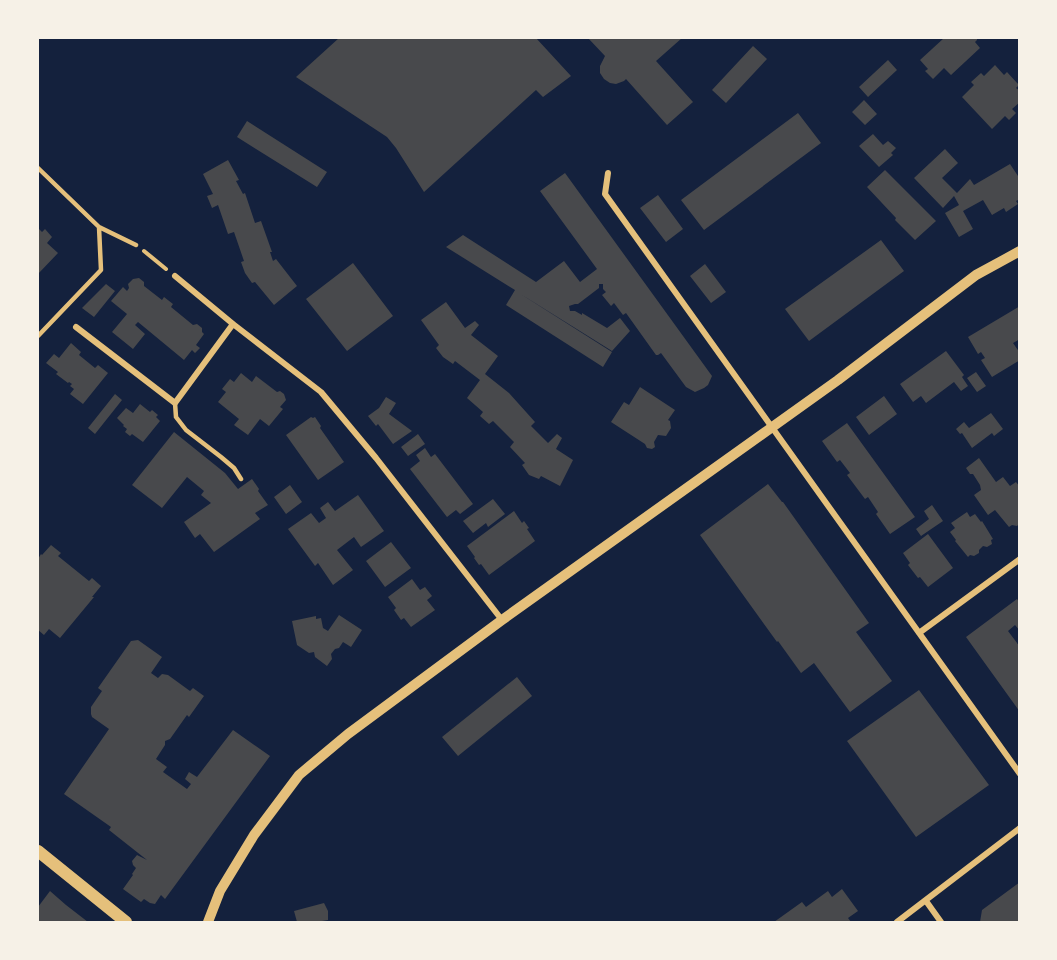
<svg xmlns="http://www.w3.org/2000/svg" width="1057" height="960" viewBox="0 0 1057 960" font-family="Rubik,sans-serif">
  <rect width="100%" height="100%" fill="#14213d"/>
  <path fill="#48494c" d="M339 38H536L571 76 543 97 536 90 424 192 396 148 387 137 296 77Z
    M588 38H682L656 61 693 102 667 125 626 79 624 81 616 84 610 83 604 79 600 73V66L605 56Z
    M944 38H977V40L975 42 980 48 951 75 944 68 933 79 925 71 928 69 920 60Z
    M753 46 767 59 726 103 712 90Z
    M888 60 897 70 868 97 859 87Z
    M995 65 1004 75 1007 72 1019 85 1016 88 1020 91V102L1012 109 1016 113 1009 120 1005 116 992 129 962 97 974 85 971 82 981 73 984 76Z
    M864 100 877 114 865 125 852 112Z
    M798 113 821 143 704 230 681 200Z
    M247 121 327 172 317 187 237 137Z
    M873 134 883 145 888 141 896 148 891 153 893 155 879 167 859 146Z
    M945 149 958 163 942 178 957 193 970 179 974 185 1010 164 1020 179V199L1016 201 1018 204 1006 212 1004 208 992 215 983 200 963 211 973 229 959 237 945 213 959 205 954 196 943 208 914 178Z
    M228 160 239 180 236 181 243 194 245 193 255 223 261 221 272 252H270L273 261 276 259 297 286 274 305 255 282 252 283 245 273 241 262 244 261 234 232 228 234 218 205 212 208 207 196 213 194 203 174Z
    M885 170 936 221 915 240 895 220 896 218 867 187Z
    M565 173 712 376 708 385 704 388 695 392 686 387 661 353 658 355H656L626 313 623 315 614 303 611 306 602 295 606 292 603 289V284H599V288L578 304H575L569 306 570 311H575L582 315V313L607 328 620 318 630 331 612 351 519 293 612 352 603 367 506 305 515 290 446 247 463 235 536 282 564 261 580 282 597 269 540 191Z
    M658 195 683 229 666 242 640 208Z
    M38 228 42 232 45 229 52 237 47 243 58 253 38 274Z
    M881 240 904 271 809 341 785 309Z
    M353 263 393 316 347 351 306 299Z
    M705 264 726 292 711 303 690 276Z
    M139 278 144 282V286L162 300 164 297 173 304 171 307 193 325 197 324 202 328V332L204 334 196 345 200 348 195 353 192 350 184 360 138 322 135 325 145 334 133 349 112 332 127 314 111 301 123 287 127 291 129 288 128 284 133 279Z
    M106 284 115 291 94 317 82 308Z
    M446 302 465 328 475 321 479 325 471 335 498 356 485 374 509 393 535 422 531 426 548 443 557 434 562 438 556 449 573 460 560 486 541 476 539 479 529 475 522 465 525 463 510 447 514 442 493 421 489 424 480 416 483 412 467 398 480 380 455 361 453 364 443 357 436 348 439 345 421 320Z
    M1020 306V339L1013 343 1020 353V360L992 377 981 360 985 358 981 352 978 354 968 337Z
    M71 343 81 352 79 355 95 368 98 365 108 373 83 404 70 394 74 389 70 386 72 384 69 382 68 383 56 374 58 372 46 363 54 354 59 358Z
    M946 351 964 375 962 377 968 386 961 391 954 382 926 403 921 396 913 402 900 384Z
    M976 372 986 386 977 392 967 378Z
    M241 373 252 382 256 376 277 392 280 391 284 394 286 400 280 407 283 409 269 426 260 419 248 435 234 425 239 419 218 402 226 392 222 389 230 379 234 382Z
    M640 387 675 410 668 420 670 421 671 428 666 436 658 435 654 442 655 447 652 449 647 448 645 444 611 422 624 402 629 405Z
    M115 394 122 400 95 434 88 428Z
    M884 396 897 414 869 435 856 417Z
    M386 397 396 403 389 414 412 431 393 444 378 424 376 426 368 416 379 408Z
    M140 404 150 412 152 410 158 415 156 417 160 421 143 442 132 434 130 436 125 432 127 429 123 426 124 425 117 418 126 408 133 413Z
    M991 413 1003 429 994 436 992 433 972 448 962 433 960 434 956 429 964 422 969 428Z
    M311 417 313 418 315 417 321 426 320 428 344 462 318 480 286 435Z
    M847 423 915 517 890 534 876 514 878 512 868 497 865 499 847 475 850 473 840 460 837 462 822 441Z
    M174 432 225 473 238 489 252 479 259 489 258 491 268 505 255 513 260 519 214 552 200 534 195 538 184 522 211 503 201 495 204 491 187 477 162 508 132 485Z
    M418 434 425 444 408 456 401 447Z
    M425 448 431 457 435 454 473 504 460 514 456 510 447 517 410 469 420 461 416 455Z
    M979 458 996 482 1003 477 1010 486 1016 482 1020 487V523L1017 526 1012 525 1009 527 995 510 988 515 974 495 981 490 980 485 973 474H970L966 468Z
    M768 484 782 502H783L869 623 856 632 892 681 850 712 814 663 801 673 778 641 777 642 700 535Z
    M290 485 302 502 286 514 274 497Z
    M358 495 384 531 361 547 354 537 337 550 353 570 333 585 318 563 315 566 288 529 311 513 319 523 326 518 320 508 328 502 335 511Z
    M493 499 505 514 488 527 486 523 473 533 463 521Z
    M932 505 943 521 921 536 916 529 929 519 924 511Z
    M514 511 522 523 524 521 529 528 527 529 535 541 489 575 481 564 479 565 474 558 475 557 467 546Z
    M967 512 970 517 975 514 981 522 982 521 993 539 991 540 992 544 987 547 983 546 979 550V553L974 556 970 555 968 557 955 541 956 540 950 532 955 528 951 523Z
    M928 534 953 568 928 587 920 577 918 578 908 565 910 563 903 553Z
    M391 542 411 568 385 587 366 561Z
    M51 545 61 553 58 556 89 581 92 578 101 586 92 597H94L60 638 49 629 44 635 38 630V559L41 554 42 555Z
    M412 579 420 590 425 587 432 596 427 600 435 610 411 627 404 618 401 620 394 610 396 608 388 597Z
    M1017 599 1020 603V631L1015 625 1008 631 1020 647V712L966 637Z
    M339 615 362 630 351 647 343 642 339 648 335 649 331 654 332 659 327 666 315 657 314 652 309 653 297 645 292 621 316 616V619L321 618 323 628 328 631Z
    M138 640 162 657 151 673 158 678 162 674 168 675 190 691 193 688 204 696 189 717 187 715 170 739 165 741V745L156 759 167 767 163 772 187 789 191 784 185 779 189 772 197 777 233 730 270 756 165 899 161 895 155 904 150 903 144 899 141 902 123 889 133 875 132 874 136 868 133 865 132 861 137 855 147 860 109 830 111 827 64 794 109 729 92 717 91 714V707L102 691 98 688 131 641Z
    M517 677 532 696 458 756 442 737Z
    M919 690 989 785 916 837 847 741Z
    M1020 882V921L1017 922H980L982 910Z
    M842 889 858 911 848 918 851 922H774L802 902 806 907 828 891 832 897Z
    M50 891 66 905 88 922H38V907Z
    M324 903 328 911V920L316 922H297L294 911Z"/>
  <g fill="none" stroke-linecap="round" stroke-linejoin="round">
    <path stroke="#e5c07b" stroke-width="4" d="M144 251 166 269"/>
    <path stroke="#e5c07b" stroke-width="4.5" d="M38 168 99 227 101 270 38 336
      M99 227 136 245
      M175 403 176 417 186 430 221 457 234 468 241 479"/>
    <path stroke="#e5c07b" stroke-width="6" d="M608 173 605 194 1020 774
      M175 276 233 324 321 392 376 458 502 620
      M76 327 175 403 233 324
      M919 633 1020 559
      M926 901 941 922
      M897 922 1020 828"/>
    <path stroke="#e5c07b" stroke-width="10" d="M208 922 220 891 254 835 299 775 348 734 502 620 838 380 976 275 1020 251"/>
    <path stroke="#e5c07b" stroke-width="12" d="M38 851 126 922"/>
  </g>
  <rect width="1057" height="960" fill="none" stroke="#f6f1e7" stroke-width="78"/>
</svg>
